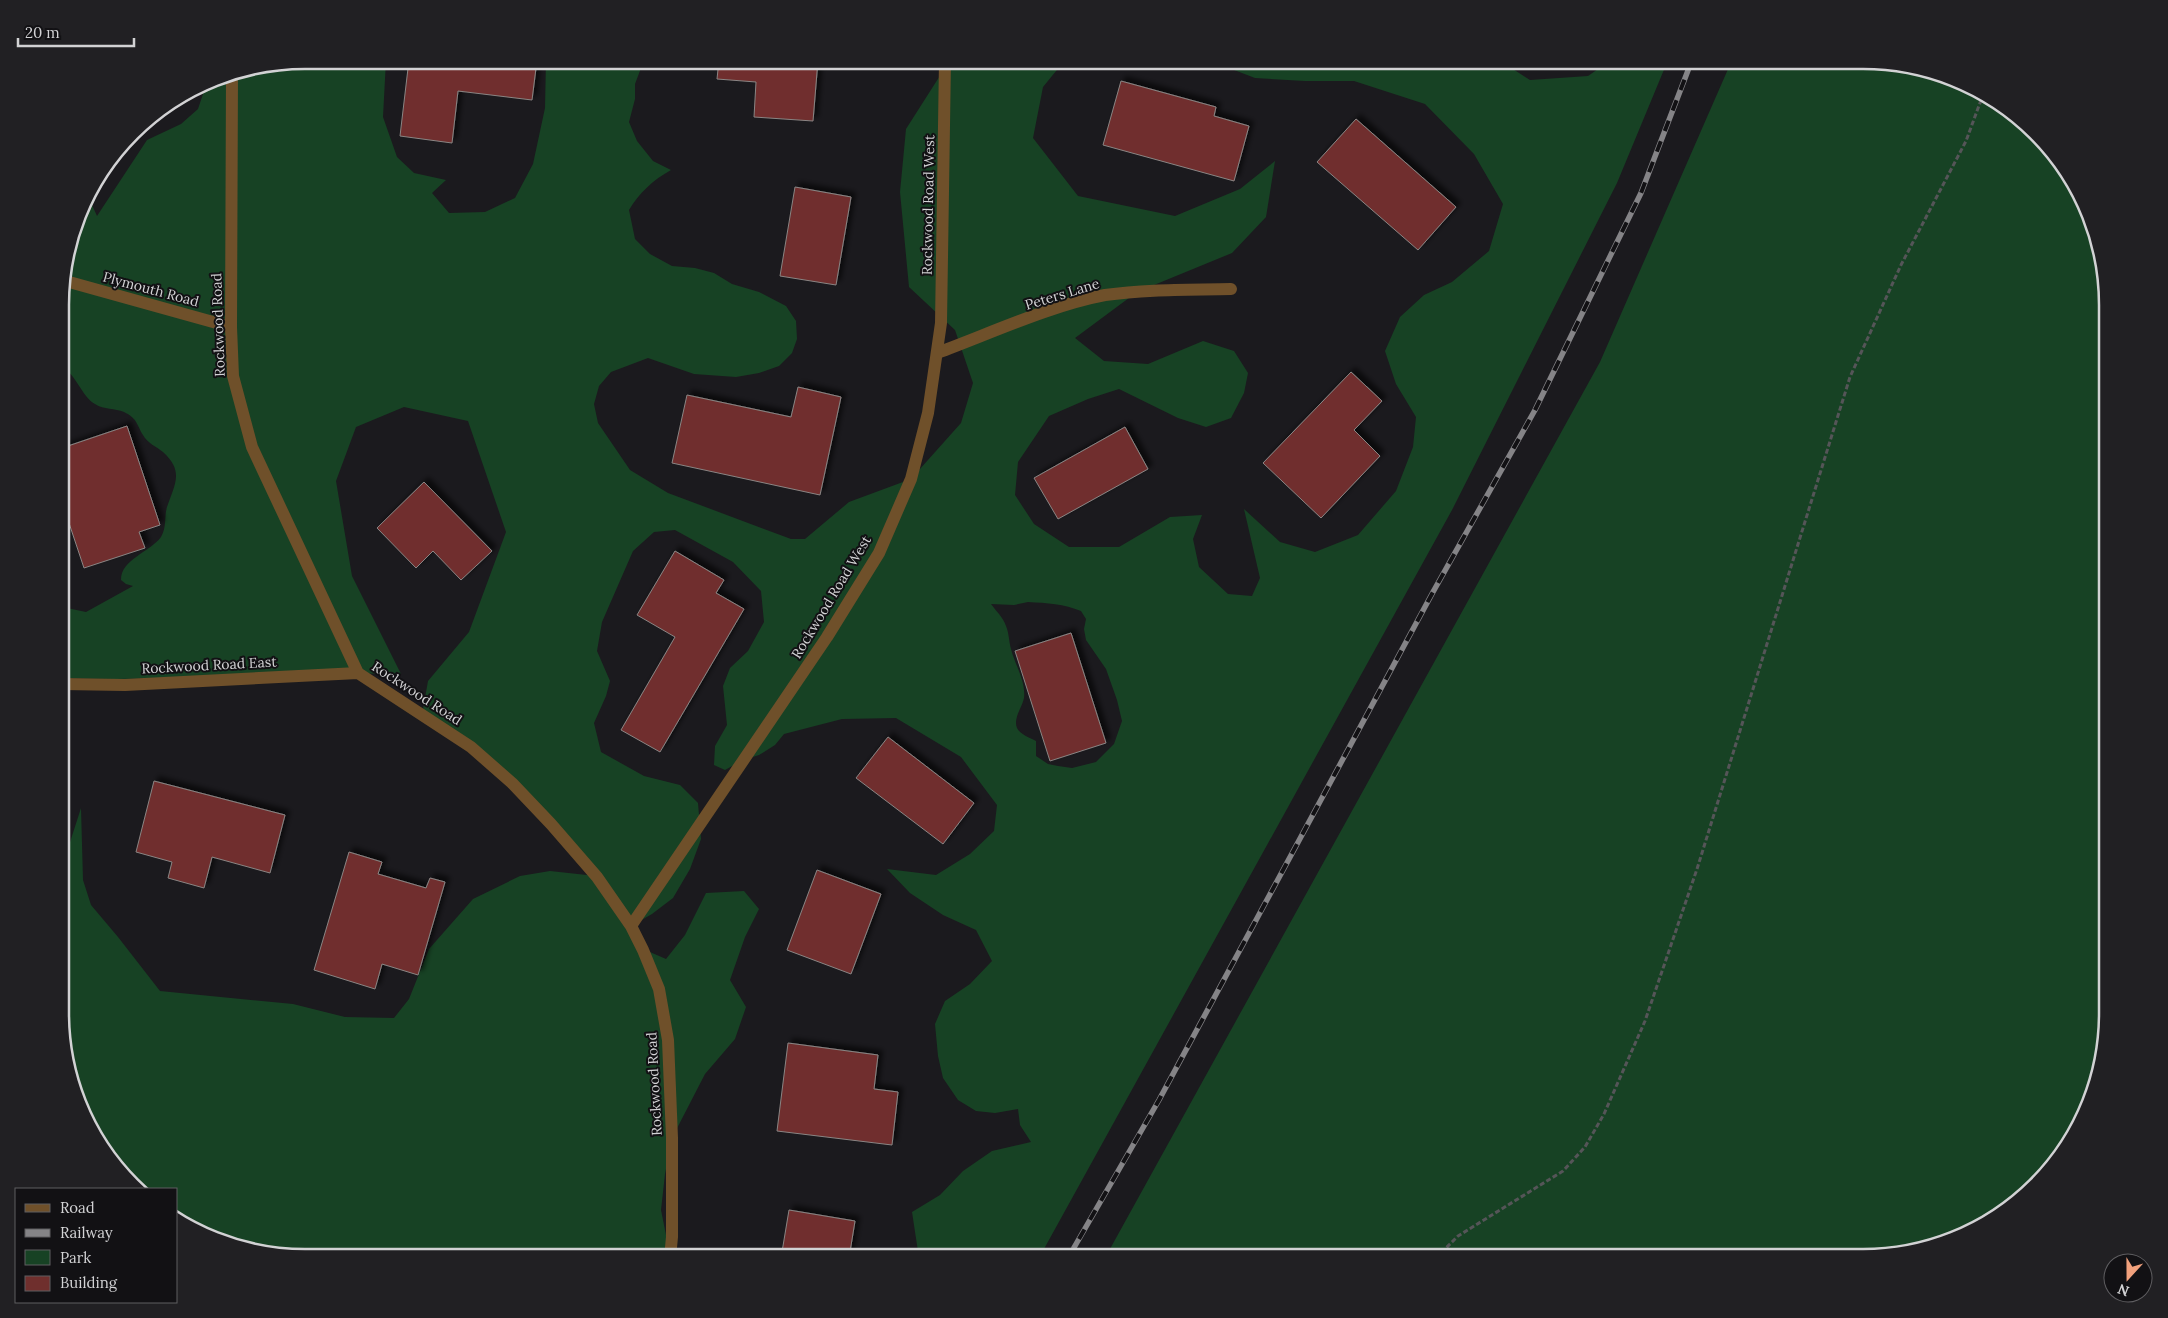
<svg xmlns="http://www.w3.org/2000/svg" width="2168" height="1318" viewBox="0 0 2168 1318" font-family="Lora,serif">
  <defs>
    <filter id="shadow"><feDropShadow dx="4.5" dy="-4.5" stdDeviation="2.5" flood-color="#0009"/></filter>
  </defs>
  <rect width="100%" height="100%" fill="#1b1a1e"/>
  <path fill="#174224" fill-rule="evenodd" d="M305 60H386L383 117 397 157 414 173 446 180 432 193 449 213 485 212 515 198 533 164 545 108 546 60H644L635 84V99L629 122 637 141 653 161 671 170C653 180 639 193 629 210L635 239 650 254 672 266 695 268 714 273 732 284 759 292 786 306 796 321 797 339 792 353 779 366 759 373 736 377 694 374 648 358 611 372 599 386 594 404 598 423 630 470 668 493 791 539H805L849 502 911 479 961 423 973 383 955 330 909 287 900 192 906 129 950 60H1065L1043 87 1033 138 1078 196 1175 216 1240 189 1275 161 1266 217 1232 253 1137 292 1075 338 1104 361 1148 364 1203 341 1234 351 1248 373 1244 393 1231 418 1206 427 1178 418 1119 389 1088 399 1049 416 1018 462 1015 495 1034 524 1069 547H1119L1170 517 1202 515 1193 539 1199 567 1228 594 1252 596 1260 578 1244 509 1280 542 1315 552 1358 535 1396 491 1413 447 1416 417 1396 384 1385 351 1400 317 1424 295 1452 282 1489 251 1503 204 1474 154 1425 104 1354 81H1305L1255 78 1208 60H1499L1530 80 1588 76 1611 60H1668L1617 183 1452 510 1039 1258H919L912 1212 940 1195 963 1171 992 1151 1031 1142 1020 1125 1018 1109 995 1113 976 1111 958 1100 943 1078 938 1056 935 1024 945 1001 970 984 992 961 976 930 943 915 910 893 887 869 936 875 970 854 994 831 997 805 961 757 896 718 842 719 784 734 775 745 759 755 743 760 725 770 714 765 715 746 727 725 723 686 730 668 748 651 764 622 761 591 733 562 675 530 654 532 633 551 602 622 597 651 610 681 606 696 594 723 601 752 644 776 680 785 698 803 701 839 690 869 673 898 652 914 631 926 643 949 666 959 685 935 706 893 744 891 759 909 745 937 730 980 746 1007 735 1039 705 1074 672 1138 665 1174 661 1210 666 1235 677 1258H305L241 1250 182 1225 176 1220V1189H136L101 1149 73 1092 62 1045V867L81 808 83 880 91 905 118 937 160 991 293 1004 345 1017 394 1018 409 999 429 949 473 899 520 876 550 871 596 876 512 783 422 715 428 681 469 632 506 532 468 421 404 407 356 427 336 481 352 576 401 674C288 671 175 682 62 678V607L86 612 133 586 126 584 121 580C121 559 149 553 161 537 167 527 164 517 167 507 174 485 185 472 163 452 157 447 147 443 143 435 137 425 137 418 124 412 115 408 104 410 95 404 82 397 76 374 62 367V273L85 196 87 194 97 216 147 140 181 124 198 109 205 88 203 84 211 79ZM1028 602C1047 603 1064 604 1081 611L1086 619 1084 629 1086 640 1106 669 1117 700 1122 721 1114 744 1096 762 1072 768 1058 766 1048 764 1036 756V741C1030 738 1020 734 1017 728 1013 718 1022 708 1024 698 1026 681 1015 665 1011 649 1009 642 1009 633 1006 626 1003 617 996 611 991 604L1014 605Z
    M1732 60H1863L1927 68 1986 93 2036 132 2067 169 2095 226 2107 289V1029L2100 1077 2075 1136 2036 1186 1986 1225 1942 1245 1879 1257 1105 1258 1600 362Z"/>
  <path fill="#6f2f2d" stroke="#8a8584" filter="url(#shadow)" d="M409 60H537L532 100 458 91 452 143 400 136Z
    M719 60H818L813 121 754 117 756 82 717 79Z
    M1121 81 1216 107 1214 116 1249 126 1234 181 1103 145Z
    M1356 119 1456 207 1418 250 1317 162Z
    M795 187 851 197 836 285 780 276Z
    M1351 372 1382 401 1354 430 1380 456 1321 518 1263 463Z
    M798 387 841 397 820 495 672 463 687 395 791 417Z
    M127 426 160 525 139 532 145 548 84 568 62 502V448Z
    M1125 427 1148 469 1058 519 1034 478Z
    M424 482 492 551 461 580 433 551 416 568 377 528Z
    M675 551 724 580 716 593 744 609 660 752 621 730 675 637 637 615Z
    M1071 633 1106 743 1050 761 1015 651Z
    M888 737 974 803 943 844 856 778Z
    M154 781 285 815 270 873 212 857 204 888 168 878 172 862 136 852Z
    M349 852 382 862 378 874 426 888 430 878 445 882 418 975 382 964 375 989 314 970Z
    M817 870 881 894 851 974 787 950Z
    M788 1043 878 1055 874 1089 898 1092 892 1145 777 1131Z
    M789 1210 855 1221 849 1258H781Z"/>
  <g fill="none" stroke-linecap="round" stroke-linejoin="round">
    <path stroke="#555558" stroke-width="3" stroke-dasharray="5 2.5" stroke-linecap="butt" d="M1436 1258 1458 1236 1563 1171 1585 1147 1604 1114 1645 1021 1697 869 1850 377 1901 265 1966 141 1984 92"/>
    <path stroke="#6f502a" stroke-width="12" d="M232 75 231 327 233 376 252 447 358 673 471 747 512 783 551 824 597 877 631 926 643 950 659 989 668 1040 672 1138V1237L670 1258
      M62 280 231 327
      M937 353C989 334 1051 305 1105 295 1147 289 1189 290 1231 289
      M62 684 125 685 358 673
      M631 926 827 637 879 553 911 479 928 413 941 323 945 60"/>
    <g stroke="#858487" stroke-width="5.5">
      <path id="rail" d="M1068 1258 1159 1100 1433 592 1535 410 1641 193 1692 60"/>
    </g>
    <use href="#rail" stroke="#121114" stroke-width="4" stroke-dasharray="11" stroke-linecap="butt"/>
  </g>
  <g text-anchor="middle" stroke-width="4" stroke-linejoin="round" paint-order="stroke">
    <g font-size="14" fill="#d2d2d4" stroke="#121114">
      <text transform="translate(928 205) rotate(-89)" y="5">Rockwood Road West</text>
      <text transform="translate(151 289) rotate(15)" y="5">Plymouth Road</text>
      <text transform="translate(1062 294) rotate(-17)" y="5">Peters Lane</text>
      <text transform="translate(218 325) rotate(-92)" y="5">Rockwood Road</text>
      <text transform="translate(831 597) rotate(-59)" y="5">Rockwood Road West</text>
      <text transform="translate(209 665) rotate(-3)" y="5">Rockwood Road East</text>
      <text transform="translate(417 693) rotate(33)" y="5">Rockwood Road</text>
      <text transform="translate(654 1084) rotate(-93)" y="5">Rockwood Road</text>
    </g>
  </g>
  <path d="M0 0H2168V1318H0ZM305 69H1863A236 236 0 0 1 2099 305V1013A236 236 0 0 1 1863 1249H305A236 236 0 0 1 69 1013V305A236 236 0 0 1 305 69Z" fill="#212023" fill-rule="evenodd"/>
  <path fill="none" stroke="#d2d2d4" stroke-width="2.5" d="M305 69H1863A236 236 0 0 1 2099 305V1013A236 236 0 0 1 1863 1249H305A236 236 0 0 1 69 1013V305A236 236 0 0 1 305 69Z"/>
  <rect x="15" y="1188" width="162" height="115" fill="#121114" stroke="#5f5e61"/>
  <rect x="25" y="1204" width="25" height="8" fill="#6f502a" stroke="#5f5e61"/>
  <text x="60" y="1213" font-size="15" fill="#d2d2d4">Road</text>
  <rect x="25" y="1229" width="25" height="8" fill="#858487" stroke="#5f5e61"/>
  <text x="60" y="1238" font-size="15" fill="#d2d2d4">Railway</text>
  <rect x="25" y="1250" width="25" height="15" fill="#174224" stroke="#5f5e61"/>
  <text x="60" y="1263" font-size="15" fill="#d2d2d4">Park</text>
  <rect x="25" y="1276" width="25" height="15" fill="#6f2f2d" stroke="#5f5e61"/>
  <text x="60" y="1288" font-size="15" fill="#d2d2d4">Building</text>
  <g transform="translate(2128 1278) rotate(201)"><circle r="24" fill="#121114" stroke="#5f5e61"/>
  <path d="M0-4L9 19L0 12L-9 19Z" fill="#f1a17d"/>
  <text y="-8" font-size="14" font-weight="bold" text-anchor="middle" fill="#d2d2d4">N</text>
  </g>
  <path d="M18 38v8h116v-8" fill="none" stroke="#d2d2d4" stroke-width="2.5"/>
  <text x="25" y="38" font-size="15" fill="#d2d2d4" stroke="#121114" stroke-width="4" paint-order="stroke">20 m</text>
</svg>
